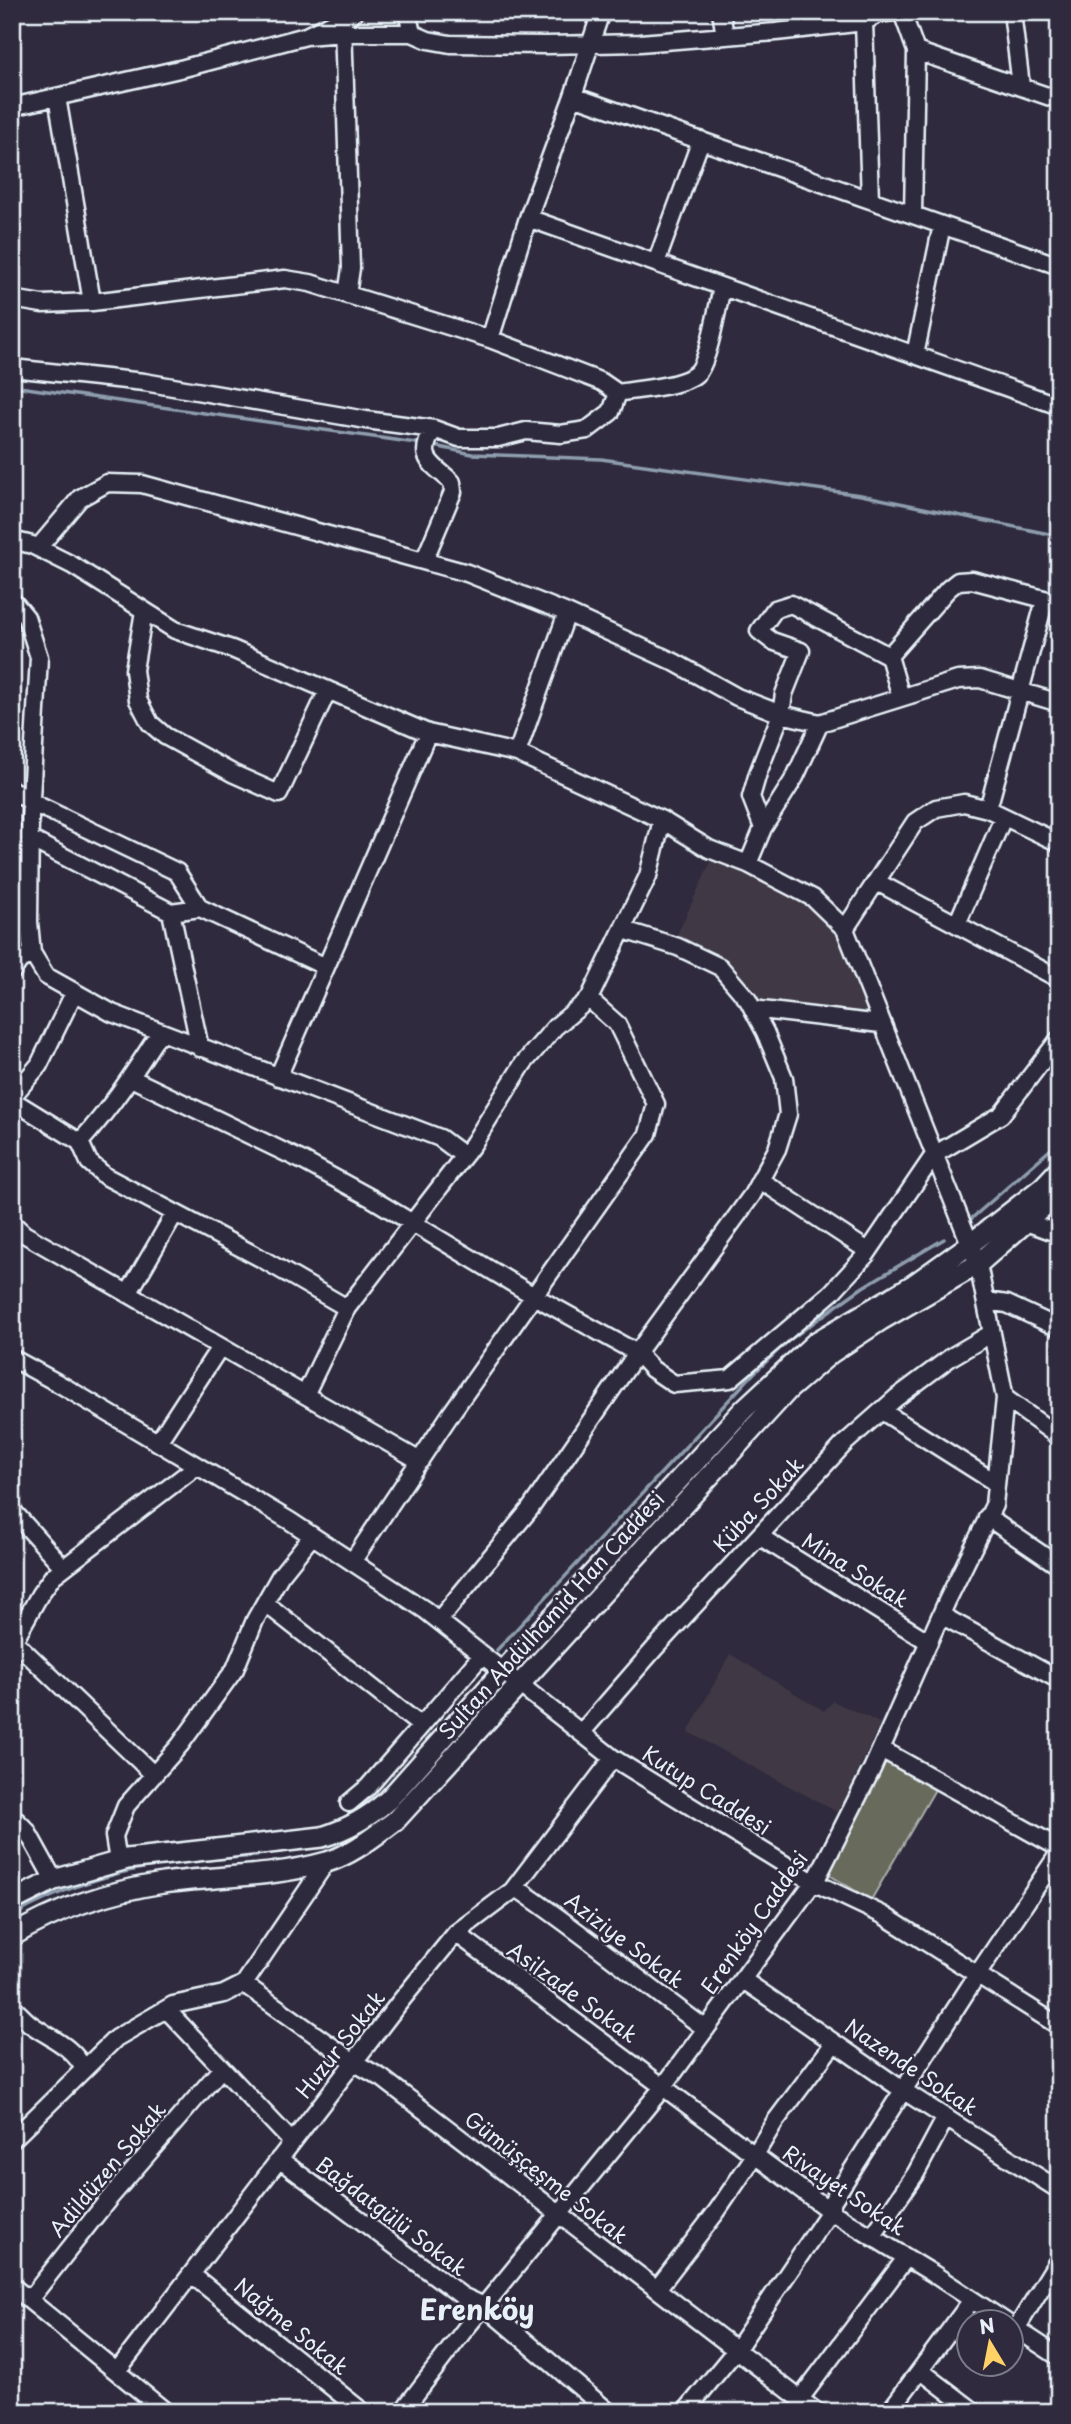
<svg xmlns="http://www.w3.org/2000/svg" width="1071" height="2424" viewBox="0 0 1071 2424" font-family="'Playpen Sans',sans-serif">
  <rect width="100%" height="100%" fill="#2f2a3d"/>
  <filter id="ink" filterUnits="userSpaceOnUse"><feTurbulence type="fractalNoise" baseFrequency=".0143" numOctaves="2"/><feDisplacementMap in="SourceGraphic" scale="14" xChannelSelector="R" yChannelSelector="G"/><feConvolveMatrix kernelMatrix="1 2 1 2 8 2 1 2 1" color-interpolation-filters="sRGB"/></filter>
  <g filter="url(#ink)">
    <path fill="#3f3844" d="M713 857 810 902 838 926 869 1010 863 1016 759 1004 729 960 675 939Z
      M730 1654 824 1711 833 1701 880 1723 839 1813 688 1732Z"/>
    <path fill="#676a5b" stroke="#a8aeaa" stroke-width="2" d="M883 1760 937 1786 871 1900 828 1874Z"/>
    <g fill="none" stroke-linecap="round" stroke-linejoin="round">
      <path stroke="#8e9eae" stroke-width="3.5" d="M12 386 423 444
        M430 445 472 454 601 459 861 495 1059 536
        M971 1219 1059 1142
        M497 1650 753 1374 788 1341 825 1314 863 1287 944 1239
        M190 1861 257 1856
        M12 1916C60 1889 111 1872 165 1864"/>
      <g stroke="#e8f1f8" stroke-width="21">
        <path id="minor" d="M407 12 412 33
          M721 12 725 36
          M902 12 916 51 913 215
          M1012 12 1021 86
          M864 22 870 200
          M343 25 351 268 347 295
          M306 36 343 33H412L428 40 450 44 547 45 640 43 776 32 864 22 878 14 894 12
          M916 51 1059 100
          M573 96 1059 266
          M57 97 92 302
          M12 107 184 68 306 36 355 12
          M528 218 1059 406
          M656 263 701 140
          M12 299 42 304 92 302 285 279 310 283 490 339
          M915 355 942 225
          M12 368 144 382 366 420 434 429 459 438H498L526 431 561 434 587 430 611 412 618 393 602 382 490 339 528 218 573 96 601 12
          M618 393C637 389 685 387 698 372 709 360 718 304 722 287
          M12 540 32 545 72 565 175 630 232 649 428 733 517 753 662 820 709 849 748 864 813 898 845 929 978 1264 1005 1398 994 1505 947 1601 872 1769 818 1876 664 2086 466 2328 402 2412
          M38 548 80 498 107 483 142 484 467 573 567 613 517 753
          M424 561 453 492 452 482C431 463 416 458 434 429
          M12 600 26 617 39 657 30 816 29 922 32 953 46 976 112 1013 440 1138 464 1156
          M144 611 134 670 138 700 150 723 165 736 234 774 279 794 328 690
          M567 613 674 662 737 697 781 714 820 723 958 680 980 679 1059 703
          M889 656 948 589 958 581 972 580 1059 603
          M12 790 31 802 177 872 200 908
          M988 809 1045 600
          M763 828 751 797 758 773 781 714 784 694 801 651 772 641 759 631 775 609 791 604 889 656 901 697
          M30 839 171 912 200 908 326 967
          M748 864 763 828 795 777 820 723
          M877 882 1059 979
          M171 912 200 1048
          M957 924 1003 818
          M845 929 915 822 936 808 964 803 988 809 1059 843
          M12 972 19 961 32 953
          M753 1009 881 1024
          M278 1077 428 733
          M131 1078 303 1161 371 1198 534 1296 637 1353 652 1369 674 1384 730 1379 831 1293 866 1255 934 1155 1001 1115 1059 1039
          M12 1097 39 1065 74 993
          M12 1100 80 1142 89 1162 105 1176 264 1260 347 1308
          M80 1142C111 1108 135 1071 160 1032
          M760 1180 868 1251
          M1026 1222 1059 1234
          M12 1223 24 1234 420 1461
          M128 1294 175 1213
          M986 1301 1007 1304 1059 1328
          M12 1358 63 1386 290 1521 425 1610 613 1758 813 1882 883 1915 1059 2026
          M305 1395 347 1308 473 1144 523 1064 555 1027 589 999 648 876 662 820
          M1005 1398 1059 1437
          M882 1411 996 1483
          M158 1442 220 1347
          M12 1510 63 1567
          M987 1517 1059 1566
          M759 1536 929 1642
          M352 1562 452 1412 648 1134 656 1104 617 1024 589 999
          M265 1603 421 1726 368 1787 349 1803
          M941 1615 1059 1680
          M439 1620 530 1509 637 1353 752 1195 777 1149 788 1114 784 1078 765 1032 748 1000 720 967 678 947 624 930
          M14 1641 154 1775
          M12 1644 40 1594 53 1576 197 1466
          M421 1726 482 1655
          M581 1733 655 1648 845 1443 896 1398 951 1357 992 1333
          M881 1749 1059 1848
          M12 1816 27 1831 54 1880
          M118 1861 114 1836 126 1806 180 1745 235 1669 255 1620 280 1576 312 1536
          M515 1887C581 1931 641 1982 706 2029
          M456 1933 830 2211 932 2273 1006 2322
          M742 1979 904 2091 1059 2190
          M244 1984 355 2063 382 2078 817 2412
          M12 2007C18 2012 23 2018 29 2023 49 2038 72 2045 84 2069
          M166 2009 292 2142
          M12 2140 116 2038 173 2005 224 1994 244 1984 327 1861
          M279 2159 462 2296 484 2306 609 2412
          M872 2237 916 2173 946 2117
          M192 2275 363 2412
          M12 2286 166 2412
          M657 2289 717 2211 755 2155 774 2123 834 2043
          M29 2300 107 2201 222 2068
          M1012 2326 1059 2357
          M1016 2329 1059 2259
          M920 2370 975 2412
          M117 2371 399 2003 456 1933 512 1891 613 1758
          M800 2399 906 2258
          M685 2412 736 2350 830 2211 833 2200 977 1975 1059 1853
          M889 2412 972 2300"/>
      </g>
      <g stroke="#e8f1f8" stroke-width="24">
        <path id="major" d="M12 1901 54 1880 127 1859 322 1837C348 1829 368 1818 388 1800L503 1671 744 1409 816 1342 913 1285 969 1245 1043 1187 1059 1170
          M12 1936C57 1909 111 1891 163 1883 217 1876 274 1877 327 1862 353 1854 374 1836 395 1821L788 1390 831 1353 881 1320 978 1264 1059 1193"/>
      </g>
      <use href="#minor" stroke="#2f2a3d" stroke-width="16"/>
      <use href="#major" stroke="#2f2a3d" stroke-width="19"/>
    </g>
  </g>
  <g text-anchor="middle" stroke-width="5" stroke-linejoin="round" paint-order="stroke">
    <g font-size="21" fill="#e8f1f8" stroke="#2f2a3d">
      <text transform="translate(759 1505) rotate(-47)" y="7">Küba Sokak</text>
      <text transform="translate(855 1571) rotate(32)" y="7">Mina Sokak</text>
      <text transform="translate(552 1616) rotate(-48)" y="7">Sultan Abdülhamid Han Caddesi</text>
      <text transform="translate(706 1791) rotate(32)" y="7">Kutup Caddesi</text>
      <text transform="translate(755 1923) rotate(-55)" y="7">Erenköy Caddesi</text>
      <text transform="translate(624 1941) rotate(37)" y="7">Aziziye Sokak</text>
      <text transform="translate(572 1993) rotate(36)" y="7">Asilzade Sokak</text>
      <text transform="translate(341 2045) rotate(-52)" y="7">Huzur Sokak</text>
      <text transform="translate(911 2068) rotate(34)" y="7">Nazende Sokak</text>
      <text transform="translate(108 2170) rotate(-50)" y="7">Adildüzen Sokak</text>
      <text transform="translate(546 2178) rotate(38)" y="7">Gümüşçeşme Sokak</text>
      <text transform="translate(844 2191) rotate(34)" y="7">Rivayet Sokak</text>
      <text transform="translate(391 2217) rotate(37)" y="7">Bağdatgülü Sokak</text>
      <text transform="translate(291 2327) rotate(39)" y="7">Nağme Sokak</text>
    </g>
    <g font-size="28" font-weight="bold" fill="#e8f1f8" stroke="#2f2a3d">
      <text x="477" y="2320">Erenköy</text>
    </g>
  </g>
  <rect width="1071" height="2424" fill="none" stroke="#2f2a3d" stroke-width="42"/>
  <rect x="21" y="21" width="1029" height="2382" fill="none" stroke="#e8f1f8" stroke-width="2.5" filter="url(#ink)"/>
  <g transform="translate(990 2343) rotate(350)"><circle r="33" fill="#2f2a3d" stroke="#797a88" stroke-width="2"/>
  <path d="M0-5L12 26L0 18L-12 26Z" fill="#ffd166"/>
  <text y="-10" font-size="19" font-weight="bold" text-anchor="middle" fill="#e8f1f8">N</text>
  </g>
</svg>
